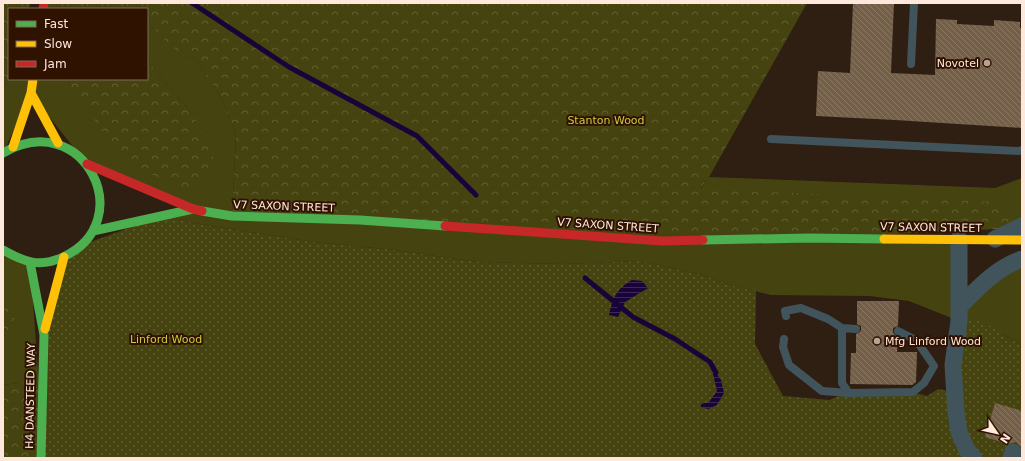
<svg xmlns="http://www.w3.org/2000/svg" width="1025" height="461" viewBox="0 0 1025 461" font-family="'DejaVu Sans',sans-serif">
  <defs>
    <pattern id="forest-crowns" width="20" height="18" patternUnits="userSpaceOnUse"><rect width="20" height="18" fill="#454410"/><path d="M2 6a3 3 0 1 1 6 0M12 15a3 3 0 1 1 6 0" fill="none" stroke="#615f32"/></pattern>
    <pattern id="park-dots" width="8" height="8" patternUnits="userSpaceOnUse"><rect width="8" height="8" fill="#454410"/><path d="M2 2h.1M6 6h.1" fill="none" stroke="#615f32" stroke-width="1.8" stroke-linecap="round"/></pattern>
    <pattern id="water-rules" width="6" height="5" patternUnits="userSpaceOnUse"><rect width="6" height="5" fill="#190338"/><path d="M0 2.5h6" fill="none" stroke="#3c2854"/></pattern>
    <pattern id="building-back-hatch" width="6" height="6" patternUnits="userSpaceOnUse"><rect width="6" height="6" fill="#745f49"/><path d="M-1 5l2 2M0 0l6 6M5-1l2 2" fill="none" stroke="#897663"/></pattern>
  </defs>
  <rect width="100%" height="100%" fill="#2f1e12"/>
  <path fill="#454410" d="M147 19 153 28 188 56 196 60 222 99 236 135 232 216 959 239V306L1022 259V346L1005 335 959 321 909 301 870 296 771 295 730 285 703 275 641 261 563 264 477 262 395 250 314 242 193 223 165 215 193 209 87 164 31 94 3 153V90L9 76V79H67L70 87 192 113 147 61Z
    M709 177 995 188 1022 178V226L700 190Z
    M3 250 30 262 39 384 19 383 3 385Z"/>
  <path fill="url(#forest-crowns)" d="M3 3H30L29 9H9V76L3 90Z
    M44 3H807L709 177 700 189 998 202 1018 228 809 238 232 216 236 135 222 99 196 60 176 50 153 28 147 19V9H43Z
    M147 61 192 113 214 152 209 179 181 189 125 161 70 87 67 79H147Z
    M3 293 16 321 3 338Z
    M19 383 39 384V458H3V385Z"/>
  <path fill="url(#park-dots)" d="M165 215 193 223 314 242 395 250 477 262 563 264 641 261 703 275 730 285 756 291 755 344 783 396 830 400C844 390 893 391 911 392 916 393 922 395 927 396L938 389 954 392 959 321 979 319 1022 346V458H41L44 335 64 257 82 245Z"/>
  <path fill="url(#water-rules)" d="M632 280 642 281 648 288 625 302 618 317 609 315C613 298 616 289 632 280Z
    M716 373 721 380 724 393 717 405 708 409 701 407V404L709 402 717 391 713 374Z"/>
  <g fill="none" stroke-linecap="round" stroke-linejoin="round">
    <path stroke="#190338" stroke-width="5" d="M192 3 289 67 417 136 476 195
      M585 278 633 317 675 339 710 362 716 373"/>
  </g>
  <path fill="url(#building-back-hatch)" d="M853 3H894L891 73 935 75 936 19 957 20V24L994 26V20L1020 22V28H1022V128L895 120 816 116 818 71 850 73Z
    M857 301H899L898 326 893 328V332L894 334 898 337 897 352H917L916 382 912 385 850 384 851 353H856V334L860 332 861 330V326L857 324Z
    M995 403 1022 411V448L1016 442 1008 444 985 437Z"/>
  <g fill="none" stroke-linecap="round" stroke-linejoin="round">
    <path stroke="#41545c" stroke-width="8" d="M911 64 914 3
      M771 139 1019 151 1022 150
      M786 316 785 311 801 308 828 319 842 328
      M856 329 842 328V383L849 393 913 392 924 383 934 366 916 340 898 331
      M784 339 783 347 789 365 822 391 849 393"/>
    <path stroke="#41545c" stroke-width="17" d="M959 239V321L953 365 956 412 959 432 967 450 974 458
      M995 239 1022 226
      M959 307C978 288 996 268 1022 259
      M1011 458 1013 452"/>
    <path stroke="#4caf50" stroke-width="9" d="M3 153C83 106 141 221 63 257 40 268 24 262 3 250
      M202 211 232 216 360 220 445 226
      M93 231 193 209
      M703 240 809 238 884 239
      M30 262 44 335 41 458"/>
    <path stroke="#ffc107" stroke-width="9" d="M31 93 58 143
      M13 147 31 93 33 79
      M884 239 1022 240
      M45 329 64 257"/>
    <path stroke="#c62828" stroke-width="9" d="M43 9 44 3
      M87 164 193 209 202 211
      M445 226 662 241 703 240"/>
  </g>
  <g fill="#b6a195" stroke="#301200" stroke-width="1.5">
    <circle cx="987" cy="63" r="4"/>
    <circle cx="877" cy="341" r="4"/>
  </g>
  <g text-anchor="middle" stroke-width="4" stroke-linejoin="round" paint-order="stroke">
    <g font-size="11" fill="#fee8dc" stroke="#301200" text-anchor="end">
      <text x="979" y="67">Novotel</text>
      <text x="885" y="345" text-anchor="start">Mfg Linford Wood</text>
    </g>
    <g font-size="11" fill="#c8cc3d" stroke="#301200">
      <text x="606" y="124">Stanton Wood</text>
      <text x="166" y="343">Linford Wood</text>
    </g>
    <g font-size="11" fill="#fee8dc" stroke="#301200">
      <text transform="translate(284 206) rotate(2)" y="4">V7 SAXON STREET</text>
      <text transform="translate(608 225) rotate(4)" y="4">V7 SAXON STREET</text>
      <text transform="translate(931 227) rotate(1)" y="4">V7 SAXON STREET</text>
      <text transform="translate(30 396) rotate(-89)" y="4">H4 DANSTEED WAY</text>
    </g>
  </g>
  <rect width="1025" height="461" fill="none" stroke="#fee8dc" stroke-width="8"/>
  <rect x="8" y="8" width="140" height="72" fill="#301200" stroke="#826858"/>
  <rect x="16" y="21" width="20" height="6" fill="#4caf50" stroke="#826858"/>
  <text x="44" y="28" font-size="12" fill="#fee8dc">Fast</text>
  <rect x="16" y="41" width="20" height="6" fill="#ffc107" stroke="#826858"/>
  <text x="44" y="48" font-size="12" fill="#fee8dc">Slow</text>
  <rect x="16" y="61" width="20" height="6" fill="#c62828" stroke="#826858"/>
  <text x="44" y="68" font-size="12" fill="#fee8dc">Jam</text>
  <g transform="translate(997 433) rotate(124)" stroke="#301200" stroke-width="3" paint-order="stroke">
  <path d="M0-3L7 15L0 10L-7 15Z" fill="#fee8dc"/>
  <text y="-6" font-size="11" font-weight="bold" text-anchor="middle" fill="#fee8dc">N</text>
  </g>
</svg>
